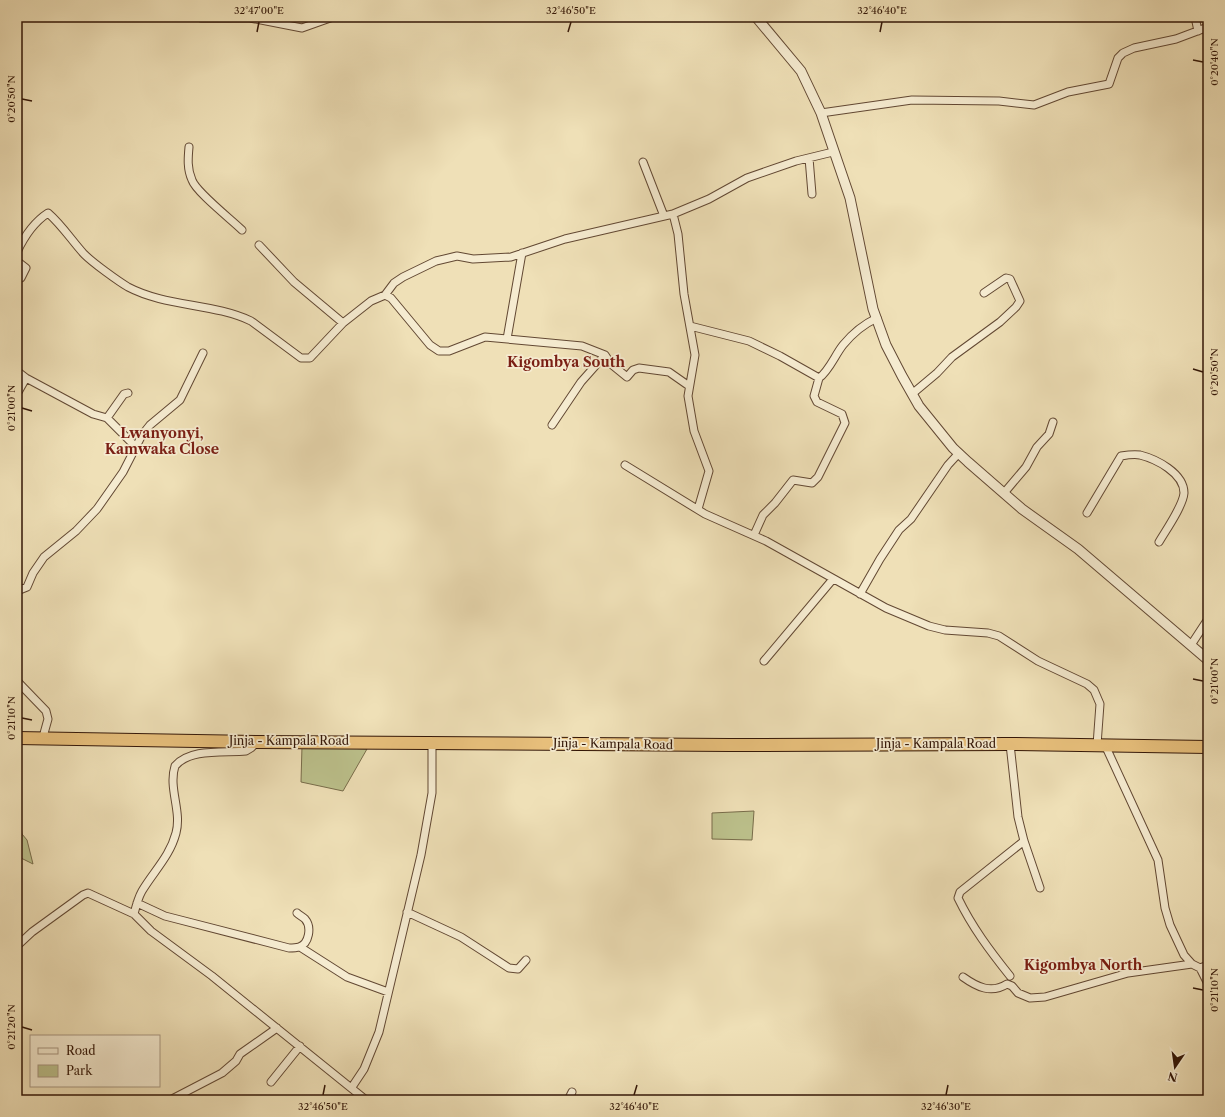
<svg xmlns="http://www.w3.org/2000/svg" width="1225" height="1117" viewBox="0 0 1225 1117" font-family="'Libre Caslon Text',serif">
  <rect width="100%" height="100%" fill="#efe0b7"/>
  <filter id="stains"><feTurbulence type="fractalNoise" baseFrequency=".005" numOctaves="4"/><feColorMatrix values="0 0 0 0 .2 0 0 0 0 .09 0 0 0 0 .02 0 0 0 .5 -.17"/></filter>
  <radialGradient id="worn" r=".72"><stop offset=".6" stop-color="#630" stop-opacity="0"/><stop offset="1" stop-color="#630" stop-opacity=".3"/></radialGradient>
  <path fill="#bcc18c" stroke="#786c4a" d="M302 746 367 749 343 791 301 782Z
    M17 796 22 834 27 840 33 864 17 856Z
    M754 811 752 840 712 839V813Z"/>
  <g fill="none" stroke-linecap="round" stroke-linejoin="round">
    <g stroke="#624833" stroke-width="9">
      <path id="minor" d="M1195 17 1198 31
        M201 18H250L302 28 333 17
        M821 113 912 100 999 101 1034 105 1068 92 1109 84 1118 58 1123 53 1134 48 1176 39 1208 27
        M189 147C188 158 187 169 192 180 196 192 232 220 242 230
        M809 158 812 194
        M643 162 664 216
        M673 214 678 234 684 294 695 355 688 396 694 431 709 471 698 509
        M259 245 294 282 343 323 371 301 385 295 394 283 403 277 436 261 457 256 473 259 511 257 565 239 673 214 709 199 747 178 796 161 833 152
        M17 252C24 237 34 222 48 213 62 225 72 241 84 254 93 263 118 281 128 287 166 307 213 303 251 321L301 358H310L343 323
        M17 261 26 268 21 278
        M385 295 391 298 430 345 439 351H449L485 337 582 346 605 355 611 364 627 377 633 370 639 368 669 372 689 386
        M690 326 749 341 780 356 819 378C829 371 835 355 843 345 852 334 864 324 877 318
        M507 339 522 253
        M17 371 26 378 93 414 107 418
        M128 393 124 394 107 418 135 446
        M17 394 26 378
        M912 394 937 373 952 357 1000 322 1016 307 1020 301 1010 279 1006 278 984 293
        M552 425 581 382 605 355
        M625 465 705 514 766 541 886 608 929 626 945 630 988 633 999 636 1038 661 1087 684 1094 690 1100 704 1097 745
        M1004 493 1026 467 1037 447 1049 434 1053 422
        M1087 513 1121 456C1127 455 1134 454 1140 455 1156 459 1184 473 1184 493 1183 506 1166 530 1159 542
        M754 535 763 515 775 503 793 480 812 483 818 477 845 423 842 414 817 402 814 396 819 378
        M17 591 27 587 33 573 44 557 76 531 97 509 123 472 142 435 150 425 180 400 203 353
        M860 594 880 559 899 530 911 519 948 465 959 453
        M1191 645 1208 619
        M764 661 833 579
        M17 681 46 711 48 719 43 737
        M257 742 251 748 246 751C224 753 190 748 175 766 168 788 182 811 176 833 170 856 154 871 142 891 138 898 136 906 134 914L151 931 212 976 366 1100
        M1010 744 1018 817 1024 841 1040 888
        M1105 745 1158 860 1165 908 1170 925 1184 955 1192 964 1200 968 1208 984
        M137 903 165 916 289 948C292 948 296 948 299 947 309 944 312 927 305 919 303 917 299 915 297 913
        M407 912 461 937 509 968 518 969 526 960
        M17 946 32 932 83 895 88 893 134 914
        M300 947 347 977 388 992
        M1200 968 1208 965
        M1010 976C990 951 972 927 958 898L960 892 1024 841
        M963 977C977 987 991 994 1007 984L1012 986 1018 993 1030 998 1045 997 1128 973 1192 964
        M271 1082 300 1046
        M352 1087 364 1069 379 1032 421 855 432 793V742
        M170 1100 222 1073 236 1061 240 1054 277 1028
        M568 1100 572 1092"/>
    </g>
    <g stroke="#624833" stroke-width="11">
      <path id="tertiary" d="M756 17 801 71 821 113 850 198 873 309 886 345 902 376 919 406 953 448 968 462 1022 509 1078 549 1208 660"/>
    </g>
    <g stroke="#331607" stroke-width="14">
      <path id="trunk" d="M17 738 257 742 729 745 1010 744 1208 747"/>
    </g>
    <use href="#minor" stroke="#f5ebd0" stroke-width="7"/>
    <use href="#tertiary" stroke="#f5ebd0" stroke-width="9"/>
    <use href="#trunk" stroke="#e8c07c" stroke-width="12"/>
  </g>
  <path fill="none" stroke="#331607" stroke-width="1.5" d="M257 32 259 22M568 32 571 22M880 32 882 22M1193 60 1203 62M22 99 32 101M1193 369 1203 372M22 408 32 411M1193 679 1203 681M22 718 32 720M1193 988 1203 990M22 1027 32 1030M323 1095 325 1085M634 1095 637 1085M946 1095 948 1085"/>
  <g text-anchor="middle" stroke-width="3.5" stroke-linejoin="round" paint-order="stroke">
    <g font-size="12" fill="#331607" stroke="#f5ebd0">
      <text x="289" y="745">Jinja - Kampala Road</text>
      <text transform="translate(613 744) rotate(1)" y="4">Jinja - Kampala Road</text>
      <text x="936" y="748">Jinja - Kampala Road</text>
    </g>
    <g font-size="14" font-weight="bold" fill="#7a1f14" stroke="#f5ebd0">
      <text x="566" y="367">Kigombya South</text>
      <text x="162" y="438">Lwanyonyi,<tspan x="162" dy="16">Kamwaka Close</tspan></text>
      <text x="1083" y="970">Kigombya North</text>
    </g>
  </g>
  <rect width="1225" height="1117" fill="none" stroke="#efe0b7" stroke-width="44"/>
  <rect x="30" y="1035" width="130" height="52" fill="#f5ebd0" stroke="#a79680"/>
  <rect x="38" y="1048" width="20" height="6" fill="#f5ebd0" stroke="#a79680"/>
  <text x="66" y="1055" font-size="12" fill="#331607">Road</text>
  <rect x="38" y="1065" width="20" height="12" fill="#bcc18c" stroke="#a79680"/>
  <text x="66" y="1075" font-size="12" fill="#331607">Park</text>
  <g transform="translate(1175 1067) rotate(193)" stroke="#f5ebd0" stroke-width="3" paint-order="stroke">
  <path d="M0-3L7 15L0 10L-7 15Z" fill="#331607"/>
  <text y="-6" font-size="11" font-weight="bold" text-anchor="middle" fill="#331607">N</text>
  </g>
  <rect x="22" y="22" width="1181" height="1073" fill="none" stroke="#331607" stroke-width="1.5"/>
  <g font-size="10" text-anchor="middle" fill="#331607">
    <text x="259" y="14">32°47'00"E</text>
    <text x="571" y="14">32°46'50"E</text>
    <text x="882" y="14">32°46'40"E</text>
    <text transform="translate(1214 62) rotate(-90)" y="4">0°20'40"N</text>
    <text transform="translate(11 99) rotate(-90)" y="4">0°20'50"N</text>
    <text transform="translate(1214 372) rotate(-90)" y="4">0°20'50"N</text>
    <text transform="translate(11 408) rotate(-90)" y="4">0°21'00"N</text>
    <text transform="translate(1214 681) rotate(-90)" y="4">0°21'00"N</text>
    <text transform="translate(11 718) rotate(-90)" y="4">0°21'10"N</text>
    <text transform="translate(1214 990) rotate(-90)" y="4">0°21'10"N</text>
    <text transform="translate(11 1027) rotate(-90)" y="4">0°21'20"N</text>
    <text x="323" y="1110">32°46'50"E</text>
    <text x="634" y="1110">32°46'40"E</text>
    <text x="946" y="1110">32°46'30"E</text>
  </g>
  <rect width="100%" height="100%" filter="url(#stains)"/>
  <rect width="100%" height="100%" fill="url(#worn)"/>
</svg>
